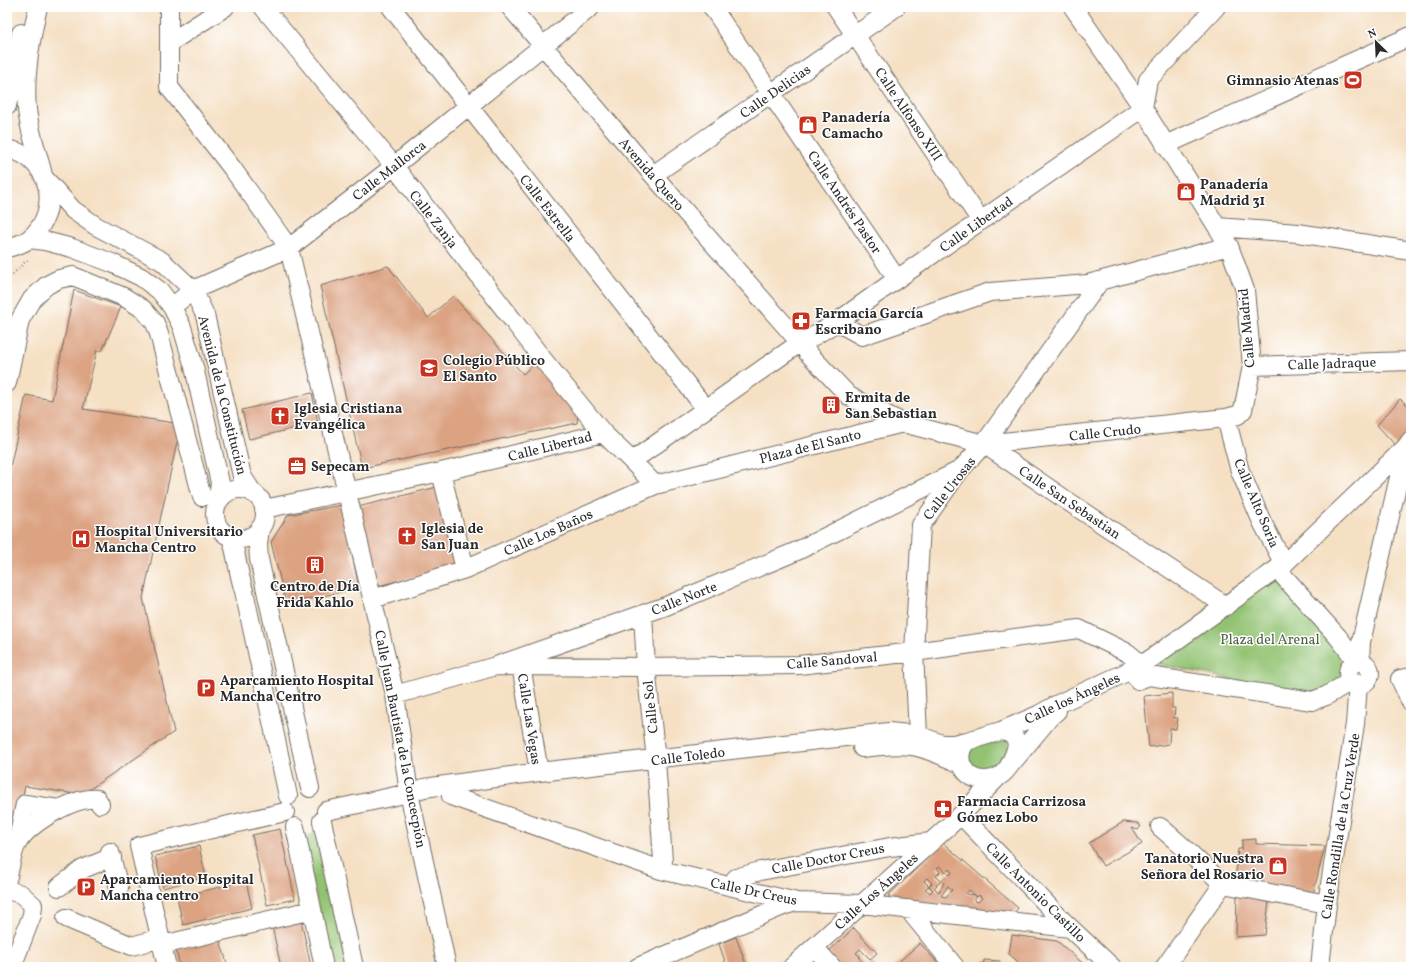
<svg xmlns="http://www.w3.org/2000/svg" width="1418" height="974" viewBox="0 0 1418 974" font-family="Vollkorn,serif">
  <rect width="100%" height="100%" fill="#fff"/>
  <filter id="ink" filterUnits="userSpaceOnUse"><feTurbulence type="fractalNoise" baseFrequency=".025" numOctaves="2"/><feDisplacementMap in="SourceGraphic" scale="8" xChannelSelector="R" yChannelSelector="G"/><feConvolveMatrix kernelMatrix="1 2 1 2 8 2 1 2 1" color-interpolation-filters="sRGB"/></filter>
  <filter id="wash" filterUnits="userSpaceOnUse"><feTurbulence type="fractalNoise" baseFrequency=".012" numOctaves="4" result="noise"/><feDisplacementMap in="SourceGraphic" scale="16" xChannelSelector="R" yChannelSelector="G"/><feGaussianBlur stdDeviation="0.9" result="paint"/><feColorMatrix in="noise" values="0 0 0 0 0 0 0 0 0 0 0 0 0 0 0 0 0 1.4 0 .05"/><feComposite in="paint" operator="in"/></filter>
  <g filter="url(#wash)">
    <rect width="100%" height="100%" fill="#f5e0c4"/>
    <path fill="#92c271" stroke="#5e764e" d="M1277 575 1347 659 1343 680 1312 696 1153 663Z
      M1007 739 1009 752 993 774 970 768 968 752 972 747Z
      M318 831 348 967H332L302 835 309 836Z"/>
    <g id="blocks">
      <path fill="#dca382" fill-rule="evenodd" d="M388 266 428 318 453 296 523 374 535 363 578 414 577 423 362 468 320 286Z
        M74 290 121 307 102 351 97 350 83 409 181 424 143 598 174 732 81 795 25 786 19 815 7 853V481L26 395 52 400Z
        M312 393 318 423 249 439 242 410Z
        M833 396 839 411 828 414 824 400Z
        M1400 399 1411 408V432L1398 448 1377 425Z
        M437 487 456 566 378 586 358 507Z
        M342 505 359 588 286 604 271 542 288 515Z
        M1172 693V708H1175L1174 718H1178L1176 729 1170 728 1169 744 1149 747 1144 696Z
        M1123 822 1137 823 1141 826 1138 830 1132 828 1142 844 1103 866 1089 843Z
        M280 829 295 899 267 905 252 835Z
        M1256 839V844L1325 846 1312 898 1235 883 1238 849H1242V840Z
        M943 843 1018 908 1012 916 890 898 889 895ZM939 866 946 872 949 869 952 872 950 875 948 874 942 881 944 883 939 892 934 888 941 881 936 876 940 872 937 868ZM927 878 932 883 929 886 933 890 930 893 925 889 929 886 924 881ZM948 886 952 890 946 897 941 896ZM969 890 977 897 979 895 982 898 978 902 975 901V895L966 894Z
        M199 846 206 877 163 888 155 856Z
        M246 881 252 908 183 925 177 897Z
        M1237 894 1269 901 1265 935 1236 937Z
        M301 920 311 967H281L272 926Z
        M854 928 877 953 870 959 860 949 856 953 860 956 859 958 867 967 872 962 877 967H841L829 953 830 950Z
        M1012 935 1057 941 1087 967H1024L1009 954Z
        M736 937 747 967H727L719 944Z
        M220 940 228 967H180L176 949Z
        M920 943 941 967H893Z
        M984 960 1000 961V965L997 967H983Z"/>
    </g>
  </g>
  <g filter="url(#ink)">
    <use href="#blocks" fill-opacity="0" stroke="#726a61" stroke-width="1"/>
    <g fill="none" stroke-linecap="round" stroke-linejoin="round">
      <g stroke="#726a61" stroke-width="20">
        <path id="minor" d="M38 7C31 37 24 78 27 109 29 131 38 153 43 175
          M169 7V87L232 168 289 248 395 695 409 793 447 967
          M263 7 394 166 545 362 603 433
          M391 7 706 409
          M510 7 653 175 796 338
          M712 7 897 279
          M836 7 981 221
          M169 43 225 7
          M7 106 21 33
          M1143 108 1148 80 1216 7
          M1165 145 1411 36
          M7 149C51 157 63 211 29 239 23 244 15 246 7 248
          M653 175 896 7
          M46 180 73 210 96 226 162 261 193 290 205 315 242 476 253 493
          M1217 227 1298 233 1411 251
          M29 239 45 241 72 248 112 263 141 277 160 291 172 307 182 327 194 367 220 483 217 504
          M172 307 193 290 289 248 388 171 591 7
          M837 322 862 336 990 292 1088 284 1229 246
          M809 339 837 322 897 279 1143 108
          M1252 366 1411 361
          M7 383 20 320 32 299 47 285 59 279 73 276 124 297 143 309 155 323 159 334 202 497
          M1226 418 1240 471 1262 522 1284 564
          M903 423 984 444 1066 500 1226 606
          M984 444 1226 418 1238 415 1243 410 1252 366 1245 290 1229 246 1143 108 1073 7
          M632 461 655 485 903 423 849 396 807 352
          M441 472 465 569
          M215 514a25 25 0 1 1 50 0a25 25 0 1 1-50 0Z
          M264 509 441 472 603 433 632 461 794 347
          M260 528 258 545 259 559 310 788
          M231 537C237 555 238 573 244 591L288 796
          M1277 569 1284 564 1406 447
          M373 599 465 569 655 485
          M643 614 646 667 656 760 663 861 661 870
          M1360 661 1361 642 1406 447 1411 440
          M1348 673a11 11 0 1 1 22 0a11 11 0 1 1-22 0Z
          M521 665 539 772
          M496 666 646 667 799 665 914 652 1079 629 1128 653 1142 665 1149 676
          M1411 677 1400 679 1411 702
          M1138 680 1149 676 1312 701 1326 696 1351 681
          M395 695 496 666 666 606 797 551 960 470
          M1001 731 1038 715 1058 704 1142 665 1277 569 1338 637 1357 662
          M1001 731C1006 732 1011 733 1014 737 1019 743 1016 749 1014 755 1012 759 1010 765 1007 769 996 784 971 784 963 767 958 758 961 748 967 741Z
          M918 735 914 652 921 525 960 470 984 444 1100 281
          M862 748C878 746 895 744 912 746 929 749 945 757 961 764
          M1007 769 1050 717 1057 711
          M451 796 661 870 797 902 861 904 1070 928
          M326 811 409 793 424 788 539 772 889 732 918 735 942 744H953L967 741
          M961 815 1063 921 1112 967
          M322 821 354 967
          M295 827 324 967
          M1160 827C1182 845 1202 865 1223 884
          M17 843 25 804 59 809
          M110 852 119 888
          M7 880C10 869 12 851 18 842 30 823 75 796 97 799L100 804
          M730 886 736 878 760 871 890 847 931 842
          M59 887 83 869 112 857
          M7 890 21 894 33 905 32 915 12 967
          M908 909 955 967
          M66 918 132 946 160 938
          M162 945 312 910
          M814 947 832 967
          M167 967 139 846 285 812
          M638 967 783 906 796 902
          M792 967 961 815 998 777
          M1165 967 1223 884 1327 904
          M1320 967 1327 904 1355 724 1358 684"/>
      </g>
      <path stroke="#726a61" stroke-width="2" stroke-dasharray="1 3" stroke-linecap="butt" d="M7 289 10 277 28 259"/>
      <use href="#minor" stroke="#fff" stroke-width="18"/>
    </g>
  </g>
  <defs>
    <g id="stadium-square" transform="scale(1)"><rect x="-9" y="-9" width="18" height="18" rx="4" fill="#c8321e" stroke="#fff"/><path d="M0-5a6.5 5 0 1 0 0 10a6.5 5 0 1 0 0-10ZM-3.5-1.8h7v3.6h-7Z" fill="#fff"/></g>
    <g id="shop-square" transform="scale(1)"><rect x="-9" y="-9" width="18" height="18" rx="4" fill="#c8321e" stroke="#fff"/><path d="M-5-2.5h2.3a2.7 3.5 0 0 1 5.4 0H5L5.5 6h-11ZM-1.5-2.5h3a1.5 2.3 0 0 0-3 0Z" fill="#fff"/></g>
    <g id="pharmacy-square" transform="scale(1)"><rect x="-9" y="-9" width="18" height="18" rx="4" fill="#c8321e" stroke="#fff"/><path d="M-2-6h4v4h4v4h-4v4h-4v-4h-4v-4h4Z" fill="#fff"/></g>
    <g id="school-square" transform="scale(1)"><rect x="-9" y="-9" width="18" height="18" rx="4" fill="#c8321e" stroke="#fff"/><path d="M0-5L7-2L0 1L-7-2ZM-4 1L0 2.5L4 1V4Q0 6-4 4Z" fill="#fff"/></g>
    <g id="building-square" transform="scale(1)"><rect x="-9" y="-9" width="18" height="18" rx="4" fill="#c8321e" stroke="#fff"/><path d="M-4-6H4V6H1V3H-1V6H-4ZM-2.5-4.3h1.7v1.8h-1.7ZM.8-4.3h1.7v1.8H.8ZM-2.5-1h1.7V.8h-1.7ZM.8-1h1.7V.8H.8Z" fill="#fff"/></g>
    <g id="church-square" transform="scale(1)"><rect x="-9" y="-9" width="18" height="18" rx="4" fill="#c8321e" stroke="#fff"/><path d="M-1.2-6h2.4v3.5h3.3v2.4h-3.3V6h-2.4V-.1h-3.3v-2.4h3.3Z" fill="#fff"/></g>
    <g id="office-square" transform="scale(1)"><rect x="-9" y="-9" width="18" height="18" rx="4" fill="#c8321e" stroke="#fff"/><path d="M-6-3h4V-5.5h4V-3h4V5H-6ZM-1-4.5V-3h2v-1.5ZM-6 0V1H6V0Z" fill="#fff"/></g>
    <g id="hospital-square" transform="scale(1)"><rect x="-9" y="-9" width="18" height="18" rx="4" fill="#c8321e" stroke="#fff"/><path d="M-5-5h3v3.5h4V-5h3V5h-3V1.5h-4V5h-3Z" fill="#fff"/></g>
    <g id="parking-square" transform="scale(1)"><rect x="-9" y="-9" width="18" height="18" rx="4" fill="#c8321e" stroke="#fff"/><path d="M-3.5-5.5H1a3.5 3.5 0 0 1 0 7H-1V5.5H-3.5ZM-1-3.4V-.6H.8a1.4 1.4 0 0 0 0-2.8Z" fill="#fff"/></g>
  </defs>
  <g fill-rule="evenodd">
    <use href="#stadium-square" x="1353" y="80"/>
    <use href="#shop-square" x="808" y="125"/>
    <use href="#shop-square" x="1186" y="192"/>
    <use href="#pharmacy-square" x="801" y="321"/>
    <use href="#school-square" x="429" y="368"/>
    <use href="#building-square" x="831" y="405"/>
    <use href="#church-square" x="280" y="416"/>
    <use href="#office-square" x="297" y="466"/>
    <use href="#church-square" x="407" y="536"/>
    <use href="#hospital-square" x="81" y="539"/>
    <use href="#building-square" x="315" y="565"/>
    <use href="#parking-square" x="206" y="688"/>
    <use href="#pharmacy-square" x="943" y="809"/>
    <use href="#shop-square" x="1278" y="866"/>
    <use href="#parking-square" x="86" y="887"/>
  </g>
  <g text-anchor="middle" stroke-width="3" stroke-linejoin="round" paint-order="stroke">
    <g font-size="14" font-weight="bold" fill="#2b2b2b" stroke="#fff" text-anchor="start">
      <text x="1339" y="85" text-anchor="end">Gimnasio Atenas</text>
      <text x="822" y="122">Panadería<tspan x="822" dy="16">Camacho</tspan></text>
      <text x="1200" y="189">Panadería<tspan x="1200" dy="16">Madrid 31</tspan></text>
      <text x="815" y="318">Farmacia García<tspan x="815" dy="16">Escribano</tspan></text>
      <text x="443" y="365">Colegio Público<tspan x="443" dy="16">El Santo</tspan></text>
      <text x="845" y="402">Ermita de<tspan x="845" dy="16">San Sebastian</tspan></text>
      <text x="294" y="413">Iglesia Cristiana<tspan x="294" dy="16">Evangélica</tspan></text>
      <text x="311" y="471">Sepecam</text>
      <text x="421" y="533">Iglesia de<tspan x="421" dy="16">San Juan</tspan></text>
      <text x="95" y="536">Hospital Universitario<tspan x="95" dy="16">Mancha Centro</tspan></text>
      <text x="315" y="591" text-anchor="middle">Centro de Día<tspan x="315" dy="16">Frida Kahlo</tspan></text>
      <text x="220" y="685">Aparcamiento Hospital<tspan x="220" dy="16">Mancha Centro</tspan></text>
      <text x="957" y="806">Farmacia Carrizosa<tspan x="957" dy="16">Gómez Lobo</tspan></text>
      <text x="1264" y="863" text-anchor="end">Tanatorio Nuestra<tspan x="1264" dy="16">Señora del Rosario</tspan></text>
      <text x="100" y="884">Aparcamiento Hospital<tspan x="100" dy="16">Mancha centro</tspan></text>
    </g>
    <g font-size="14" fill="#2b2b2b" stroke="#fff">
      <text transform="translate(775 91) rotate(-35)" y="5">Calle Delicias</text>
      <text transform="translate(909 114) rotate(56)" y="5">Calle Alfonso XIII</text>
      <text transform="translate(389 170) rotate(-38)" y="5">Calle Mallorca</text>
      <text transform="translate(652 174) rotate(49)" y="5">Avenida Quero</text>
      <text transform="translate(845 202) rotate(56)" y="5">Calle Andrés Pastor</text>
      <text transform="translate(548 208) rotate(52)" y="5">Calle Estrella</text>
      <text transform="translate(434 219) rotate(52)" y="5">Calle Zanja</text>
      <text transform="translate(976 224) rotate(-35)" y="5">Calle Libertad</text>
      <text transform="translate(1246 328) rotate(-95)" y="5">Calle Madrid</text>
      <text transform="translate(1332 363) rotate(-2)" y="5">Calle Jadraque</text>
      <text transform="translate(223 395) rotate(76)" y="5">Avenida de la Constitución</text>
      <text transform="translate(1105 432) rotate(-6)" y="5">Calle Crudo</text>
      <text transform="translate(550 446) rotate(-14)" y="5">Calle Libertad</text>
      <text transform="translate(810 446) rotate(-14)" y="5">Plaza de El Santo</text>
      <text transform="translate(949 488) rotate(-52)" y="5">Calle Urosas</text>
      <text transform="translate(1070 502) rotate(34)" y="5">Calle San Sebastian</text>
      <text transform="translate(1257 503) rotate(67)" y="5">Calle Alto Soria</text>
      <text transform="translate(548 532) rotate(-24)" y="5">Calle Los Baños</text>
      <text transform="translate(684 598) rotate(-22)" y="5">Calle Norte</text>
      <text transform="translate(832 660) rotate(-5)" y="5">Calle Sandoval</text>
      <text transform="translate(1072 698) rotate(-25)" y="5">Calle los Ángeles</text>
      <text transform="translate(650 707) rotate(-96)" y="5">Calle Sol</text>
      <text transform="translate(530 719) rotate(81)" y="5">Calle Las Vegas</text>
      <text transform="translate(401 739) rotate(79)" y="5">Calle Juan Bautista de la Concecpión</text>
      <text transform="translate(688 756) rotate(-7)" y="5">Calle Toledo</text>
      <text transform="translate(1340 826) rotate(-81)" y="5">Calle Rondilla de la Cruz Verde</text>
      <text transform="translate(828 858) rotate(-11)" y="5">Calle Doctor Creus</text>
      <text transform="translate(754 891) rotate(12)" y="5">Calle Dr Creus</text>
      <text transform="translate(876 891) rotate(-42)" y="5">Calle Los Ángeles</text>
      <text transform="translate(1036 892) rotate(45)" y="5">Calle Antonio Castillo</text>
    </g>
    <g font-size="14" fill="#4f6044" stroke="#fff">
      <text x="1270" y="644">Plaza del Arenal</text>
    </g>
  </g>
  <rect width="1418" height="974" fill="none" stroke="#fff" stroke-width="24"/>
  <g transform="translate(1376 42) rotate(336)" stroke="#ffffff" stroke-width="3" paint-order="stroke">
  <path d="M0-3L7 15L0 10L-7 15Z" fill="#2b2b2b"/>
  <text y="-6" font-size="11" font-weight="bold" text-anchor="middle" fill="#2b2b2b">N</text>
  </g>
</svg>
